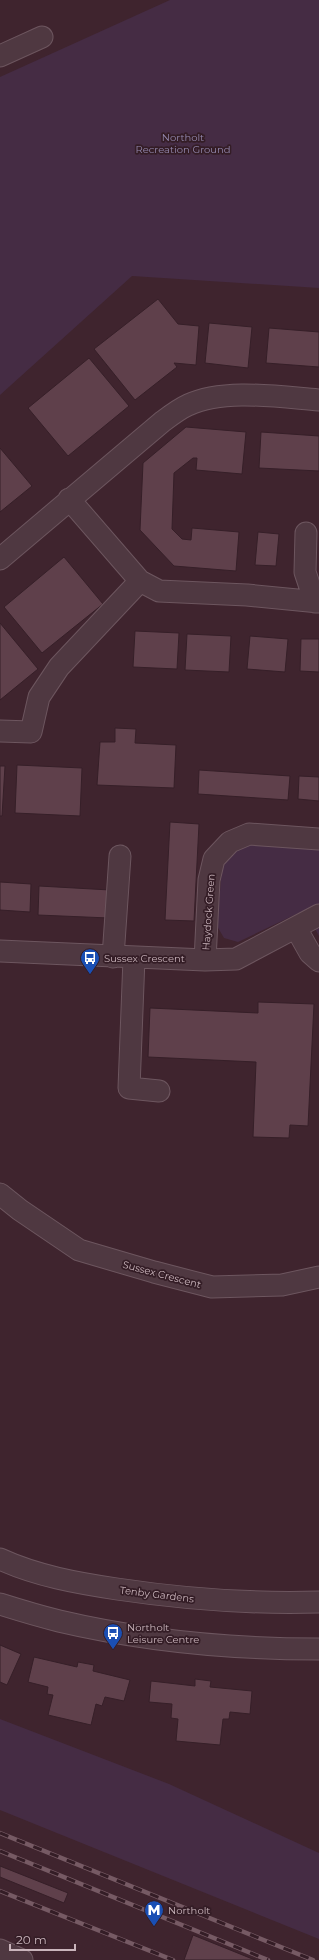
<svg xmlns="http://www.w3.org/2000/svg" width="319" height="1960" viewBox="0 0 319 1960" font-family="Montserrat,sans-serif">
  <rect width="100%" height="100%" fill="#3f242e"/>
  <path fill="#452c44" d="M170 0H319V288L132 276 0 395V77Z
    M253 842 319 846V936L305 910 238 942 224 938 217 926 222 868 233 852Z
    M0 1719 169 1784 319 1853V1939L0 1810Z"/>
  <path fill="#5f404b" stroke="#361f28" d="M158 299 178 324 199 326 196 365 174 363 177 367 135 400 94 349Z
    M209 323 252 327 248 368 205 363Z
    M269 328 319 332V367L266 363Z
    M89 358 129 406 68 456 28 408Z
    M186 427 246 432 242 474 196 470 197 458H193L174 473 172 529 182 539 191 540 192 528 239 532 236 571 174 566 140 530 143 463Z
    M261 432 319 436V471L259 468Z
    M0 448 32 486 0 512Z
    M258 532 279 534 276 566 255 565Z
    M64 557 103 604 42 653 4 607Z
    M0 623 38 669 0 700Z
    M135 631 179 633 177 669 133 667Z
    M187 634 231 636 229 672 185 670Z
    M250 636 288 639 285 672 247 669Z
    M301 639H319V672L300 671Z
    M115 728 136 729 135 743 176 745 174 788 97 785 100 742H115Z
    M17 765 82 768 80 816 15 813Z
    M0 766H5L2 816H0Z
    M199 770 290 776 288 800 198 794Z
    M299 776 319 777V801L298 799Z
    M170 822 199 824 194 921 165 920Z
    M0 882 31 884 30 912 0 910Z
    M39 886 110 890 109 918 38 915Z
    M258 1002 314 1004 308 1126 290 1125 289 1138 253 1137 256 1062 148 1057 150 1008 258 1013Z
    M0 1645 21 1654 7 1685 0 1682Z
    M34 1657 77 1667 78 1662 94 1665 93 1671 130 1680 124 1701 105 1697 102 1706 96 1704 91 1725 48 1715 53 1695 47 1694 48 1687 28 1682Z
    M195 1679 211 1681 210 1687 252 1691 250 1714 230 1712 229 1719H223L220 1745 176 1741 178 1719 171 1718 172 1704 149 1702 151 1681 195 1686Z
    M0 1866 68 1893 64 1903 0 1877Z
    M193 1935 255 1960H184Z"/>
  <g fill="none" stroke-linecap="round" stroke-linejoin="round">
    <g stroke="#6d565f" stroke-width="23">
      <path id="minor" d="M0 56 42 37
        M69 499 140 581 159 591 247 595 319 602
        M306 533 305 572 315 602
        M0 559 162 422C170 416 179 409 188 405 224 388 280 397 319 400
        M0 731 31 732 39 697 59 667 140 581
        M296 928 310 953 319 961
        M0 951 205 960 236 959 319 915
        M113 957 120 856
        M134 958 129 1088 159 1091
        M205 960 209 880 214 859 230 842 249 834 319 839
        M0 1194 20 1210 79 1250 154 1272 212 1287 282 1285 319 1277
        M0 1559C37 1576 77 1583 117 1589 184 1599 251 1604 319 1602
        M0 1604C19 1610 39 1616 59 1621 144 1641 232 1649 319 1649
        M0 1950 22 1960"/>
    </g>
    <use href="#minor" stroke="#4f3841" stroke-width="21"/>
    <g stroke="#765a64" stroke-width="4.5">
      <path id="rail" d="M0 1833 313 1960
        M0 1851 268 1960
        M0 1891 173 1960"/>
    </g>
    <use href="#rail" stroke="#341d26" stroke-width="3" stroke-dasharray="9" stroke-linecap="butt"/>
  </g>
  <defs>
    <g id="bus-pin" transform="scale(1)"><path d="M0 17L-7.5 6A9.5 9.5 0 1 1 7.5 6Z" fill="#1a4fb4" stroke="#341d26"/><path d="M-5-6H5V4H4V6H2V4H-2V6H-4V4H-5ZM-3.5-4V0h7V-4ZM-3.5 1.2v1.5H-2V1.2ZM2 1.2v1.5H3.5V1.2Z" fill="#fff"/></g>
    <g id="metro-pin" transform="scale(1)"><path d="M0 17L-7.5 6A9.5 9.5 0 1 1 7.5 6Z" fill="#1a4fb4" stroke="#341d26"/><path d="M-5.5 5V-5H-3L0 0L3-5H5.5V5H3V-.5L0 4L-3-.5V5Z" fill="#fff"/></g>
  </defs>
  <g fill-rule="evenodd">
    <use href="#bus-pin" x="90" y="958"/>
    <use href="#bus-pin" x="113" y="1633"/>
    <use href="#metro-pin" x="154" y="1910"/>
  </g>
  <g text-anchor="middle" stroke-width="3.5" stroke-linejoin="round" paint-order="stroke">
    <g font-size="10" fill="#9489af" stroke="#341d26">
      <text x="183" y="141">Northolt<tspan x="183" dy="12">Recreation Ground</tspan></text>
    </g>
    <g font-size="10" fill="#cab5bc" stroke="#341d26">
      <text transform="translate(208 912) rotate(-86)" y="4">Haydock Green</text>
      <text transform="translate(162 1274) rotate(15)" y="4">Sussex Crescent</text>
      <text transform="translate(157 1594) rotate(7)" y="4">Tenby Gardens</text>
    </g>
    <g font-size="10" fill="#cab5bc" stroke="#341d26" text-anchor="start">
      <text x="104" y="962">Sussex Crescent</text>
      <text x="127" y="1631">Northolt<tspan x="127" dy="12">Leisure Centre</tspan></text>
      <text x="168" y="1914">Northolt</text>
    </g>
  </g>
  <path d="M10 1944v6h65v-6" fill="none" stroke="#cab5bc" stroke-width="2"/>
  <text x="16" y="1944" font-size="12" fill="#cab5bc" stroke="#341d26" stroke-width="3" paint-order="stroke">20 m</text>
</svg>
